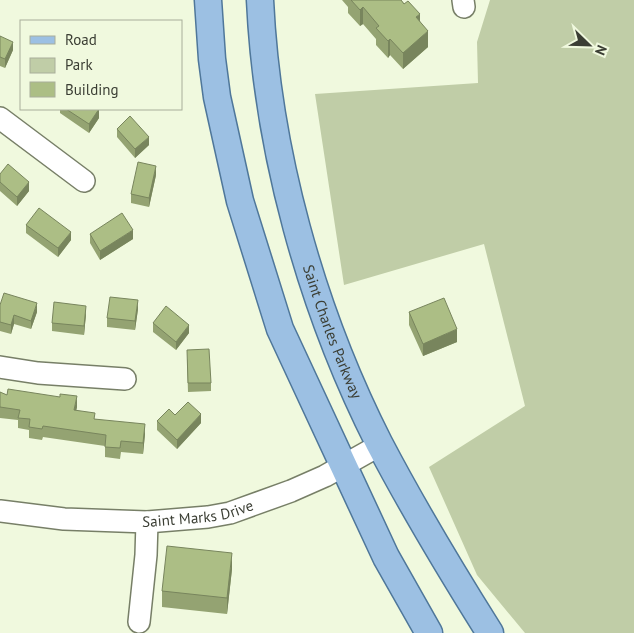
<svg xmlns="http://www.w3.org/2000/svg" width="634" height="633" viewBox="0 0 634 633" font-family="'PT Sans',sans-serif">
  <rect width="100%" height="100%" fill="#f0f9de"/>
  <path fill="#c0cda7" d="M490 0H634V633H525L477 575 429 467 525 406 484 244 344 285 315 94 478 83 477 42Z"/>
  <g fill="none" stroke-linecap="round" stroke-linejoin="round">
    <g stroke="#777f67" stroke-width="24">
      <g id="minor">
        <path d="M463 0 464 7"/>
        <path d="M0 118 84 181"/>
        <path d="M0 367 38 373 125 379"/>
        <path id="s1" d="M0 511 64 519 147 522 208 517 230 513 291 491 325 476 380 445"/>
        <path d="M139 622 146 555 147 522"/>
      </g>
    </g>
    <g stroke="#4f779a" stroke-width="29">
      <g id="major">
        <path d="M208 0 212 59 217 97 240 201 280 329 386 557 429 633"/>
        <path id="s2" d="M260 0C267 150 311 309 379 443 413 508 451 571 490 633"/>
      </g>
    </g>
    <use href="#minor" stroke="#fff" stroke-width="21"/>
    <use href="#major" stroke="#9cc0e3" stroke-width="26"/>
  </g>
  <path fill="#94a372" d="M342 0H401L420 21 428 47 403 69 390 55 388 58 376 45V39L363 24 360 26 348 13V7Z
    M0 36 13 50 5 68 0 66Z
    M60 109H99V118L89 133 60 113Z
    M117 129 149 145 135 158 117 137Z
    M0 174 29 191 17 206 0 191Z
    M156 175 149 207 131 203V194Z
    M26 225 71 240 58 257 26 233Z
    M90 234 133 239 100 260 90 243Z
    M0 305 37 312 31 329 14 324 11 334 0 331Z
    M138 309 135 330 107 327V318Z
    M409 312 457 342 423 356 409 325Z
    M86 314 84 335 52 331V323Z
    M153 323 189 333 176 350 153 332Z
    M187 359 211 383V391L188 392Z
    M0 392 7 395 77 407 76 410 95 419 145 434 143 454 121 452 120 459 105 457V446L43 437 42 440 29 438V430L18 428V420L0 418Z
    M175 415 201 423 177 449 157 430V421Z
    M232 569 227 614 162 607V591Z"/>
  <path fill="#78855d" d="M363 7V24L360 26V10Z
    M420 14V30L416 17Z
    M428 31V47L403 69V53Z
    M390 39V55L388 58V41Z
    M13 42V50L5 68V59Z
    M99 109V118L89 133V124Z
    M149 137V145L135 158V149Z
    M156 166V175L149 207V198Z
    M29 182V191L17 206V197Z
    M133 230V239L100 260V251Z
    M71 232V240L58 257V248Z
    M138 300V309L135 330V321Z
    M37 303V312L31 329V321Z
    M86 306V314L84 335V326Z
    M14 315V324L11 334V325Z
    M189 325V333L176 350V342Z
    M457 329V342L423 356V344Z
    M77 396V407L74 421V410Z
    M201 414V423L177 449V440Z
    M145 424V434L143 454V443Z
    M232 553V569L227 614V598Z"/>
  <path fill="#acbe85" stroke="#78855d" d="M351 0H401L404 4 408 1 420 14 416 17 428 31 403 53 390 39 388 41 376 28 379 26 363 7 360 10Z
    M0 36 13 42 5 59 0 57Z
    M66 109H99L89 124Z
    M130 116 149 137 135 149 117 129Z
    M138 162 156 166 149 198 131 194Z
    M8 164 29 182 17 197 0 182V174Z
    M39 208 71 232 58 248 26 225Z
    M122 213 133 230 100 251 90 234Z
    M4 293 37 303 31 321 14 315 11 325 0 322V305Z
    M110 297 138 300 135 321 107 318Z
    M444 298 457 329 423 344 409 312Z
    M54 302 86 306 84 326 52 323Z
    M166 306 189 325 176 342 153 323Z
    M209 349 211 383H188L187 350Z
    M8 389 60 397V394L77 396 74 410 95 413 94 419 145 424 143 443 121 441 120 448 105 447 106 435 43 426 42 429 29 427 30 419 18 418 20 410 0 407V392L7 395Z
    M188 402 201 414 177 440 157 421 169 409 175 415Z
    M167 546 232 553 227 598 162 591Z"/>
  <g text-anchor="middle" stroke-width="5" stroke-linejoin="round" paint-order="stroke">
    <g font-size="15" fill="#3b3e34" stroke="#f0f9de">
      <text dy="5" stroke="none"><textPath href="#s2" startOffset="341">Saint Charles Parkway</textPath></text>
      <text dy="5" stroke="none"><textPath href="#s1" startOffset="199">Saint Marks Drive</textPath></text>
    </g>
  </g>
  <rect x="20" y="20" width="162" height="90" fill="#f0f9de" stroke="#a8ae9a"/>
  <rect x="30" y="36" width="25" height="8" fill="#9cc0e3" stroke="#a8ae9a"/>
  <text x="65" y="45" font-size="15" fill="#3b3e34">Road</text>
  <rect x="30" y="58" width="25" height="15" fill="#c0cda7" stroke="#a8ae9a"/>
  <text x="65" y="70" font-size="15" fill="#3b3e34">Park</text>
  <rect x="30" y="82" width="25" height="15" fill="#acbe85" stroke="#a8ae9a"/>
  <text x="65" y="95" font-size="15" fill="#3b3e34">Building</text>
  <g transform="translate(589 45) rotate(113)" stroke="#f0f9de" stroke-width="4" paint-order="stroke">
  <path d="M0-4L9 19L0 12L-9 19Z" fill="#3b3e34"/>
  <text y="-8" font-size="14" font-weight="bold" text-anchor="middle" fill="#3b3e34">N</text>
  </g>
</svg>
